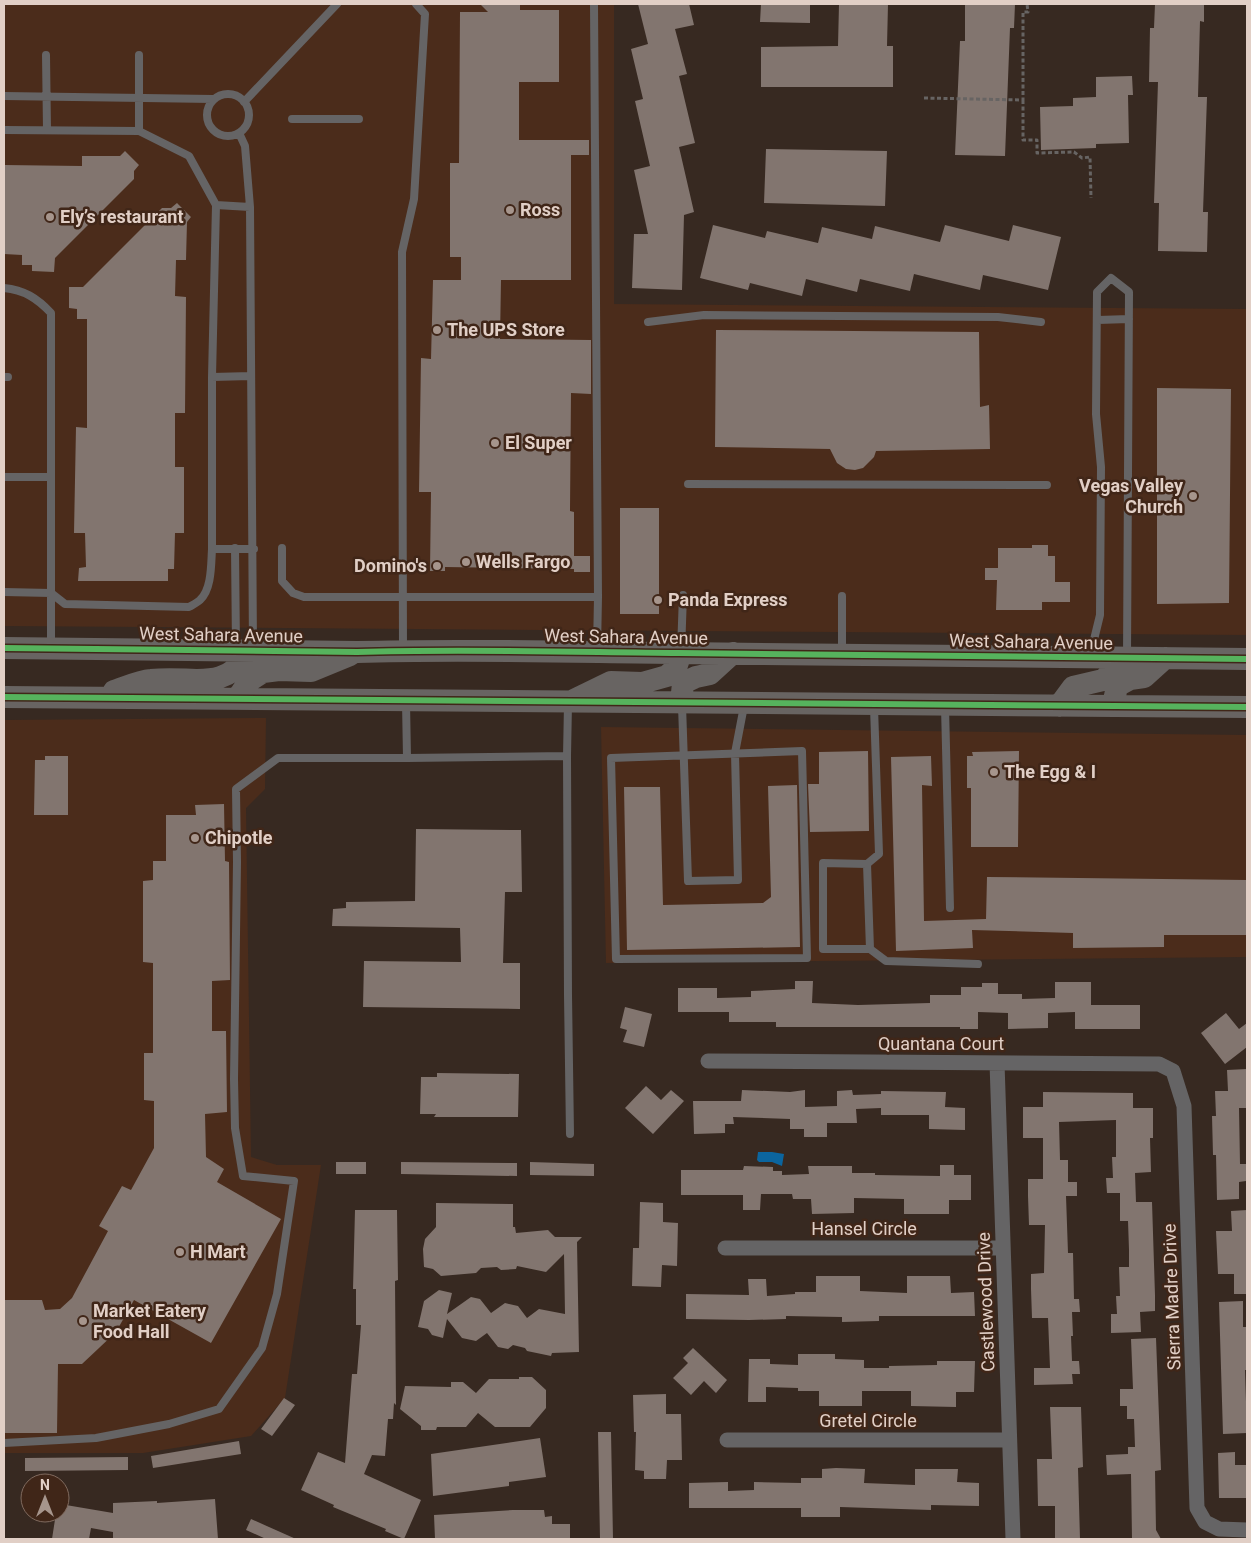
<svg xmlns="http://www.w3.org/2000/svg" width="1251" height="1543" viewBox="0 0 1251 1543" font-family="Roboto,sans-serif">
  <rect width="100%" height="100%" fill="#372921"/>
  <path fill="#4b2c1b" d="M4 4H614V304L1247 309V635L4 626Z
    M266 718 265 789 246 808 251 1157 277 1165H321L285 1398 251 1436 143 1453H4V720Z
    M601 727 1247 735V957L606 963Z"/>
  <path fill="#0b659f" d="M758 1152H772L784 1154 782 1166 772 1162H759L757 1160Z"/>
  <path fill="#82756f" d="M480 4H520V10H559V82H519V140H589V155H571V280H501L500 339 591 340V394L571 393 570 511 574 512V556H590V572H574V569L445 567V571H430L431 492H419L421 358 431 359 433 280H461V257H450V163H459L460 12H488Z
    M638 4H689L694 25 675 29 687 74 679 76 695 143 679 147 694 212 684 215 682 290 632 288 634 234H648L634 170 650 166 635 101 643 99 631 49 648 44Z
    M761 4H810V23L760 22Z
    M839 4H888L887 46H893V87H761V47L838 46Z
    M965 4H1015L1014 28H1010L1005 156 955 155 960 41H965Z
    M1155 4H1204V22L1200 21 1198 97H1207L1203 212H1208L1207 252 1158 251 1159 203H1154L1158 82H1149L1150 28H1154Z
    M1132 76 1133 95H1128L1129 143 1096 144V148L1041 150 1040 107 1073 106V98L1096 97V77Z
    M766 149 887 151 885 206 764 203Z
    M125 151 139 165 134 171V179L55 258 54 272 32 271V265H22V255L4 254V165L82 166V156H120Z
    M177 203 191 217 187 222 186 260H176L175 296 186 297 185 413H175V467H184V533H175L174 569H168V581H78L79 568 86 567 85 533H74L76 427 87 428V319H77V309L69 308V287H83L162 208H171Z
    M713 225 765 238 767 231 818 243 822 227 872 239 875 226 940 242 945 225 1009 241 1013 225 1061 237 1048 290 983 275 980 290 914 274 910 291 860 279 857 292 806 279 802 296 750 283 748 290 700 278Z
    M716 330 979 332 980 407 989 405 990 449 876 451 874 457 863 468 855 470 846 469 837 463 830 449 715 447Z
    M1157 388 1231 389 1229 603 1157 604Z
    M620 508H659V614H620Z
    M1032 545H1048V556H1055V582H1070V602H1042V610H996L997 580H985V568H998V548H1032Z
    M868 751 869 831 810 832 808 784H819V752Z
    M1019 751 1018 847H971V788H967V756H973L972 752Z
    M45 756H68V815H34L35 760H45Z
    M931 756 932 786 922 785 924 921 986 919 987 877 1247 880V935H1164V947L1073 948V933L972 930 973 948 896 951 891 757Z
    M797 785 800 947 627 950 624 787H660L663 905 763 903 771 897 768 786Z
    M224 804 225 861 229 862 230 980 212 981V1031H226L227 1112 205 1114 206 1157 224 1169 217 1182 281 1219 211 1343 134 1300 116 1332 82 1364H58L57 1433H4V1300H42L45 1310 60 1309 72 1298 108 1231 99 1226 122 1186 131 1190 154 1148V1101L144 1100V1053H153V963L143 962V881L153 880V861H166V815H196L195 805Z
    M416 829 521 830 522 892H505L503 963H520V1009L363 1007 364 961 461 962 460 928 332 926 333 909 346 908V902L415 901Z
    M795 981H813L812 1003 858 1005 930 1003V995H961V987H982V983H998V994H1022V999L1055 998V982H1091V1005H1140V1029H1075V1012L1048 1013V1028L1008 1029V1013L978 1012V1029H960V1027H776V1022H729V1012H678V988H717V998L751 997V991L795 989Z
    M625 1007 652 1014 644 1047 623 1042 627 1030 620 1028Z
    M1226 1013 1239 1029 1247 1023V1047L1225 1064 1201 1033Z
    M1247 1069V1108H1239L1240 1164H1246V1181L1239 1182V1199L1217 1200 1216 1155H1213L1212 1116H1216L1215 1091H1228L1227 1070Z
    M437 1073 519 1074 518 1117H434L436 1114H420L421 1077H437Z
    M646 1086 661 1100 671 1090 684 1101 653 1134 625 1108Z
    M742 1090 790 1092 805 1090V1107L837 1106V1091L852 1090 853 1095 881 1094V1091L946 1092 945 1107 965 1108V1130L929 1129V1115H881V1108L856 1109 857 1123H827V1137H804V1129H790V1119L733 1117 734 1124H725V1133L694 1134 693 1101H741Z
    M1043 1092 1133 1093V1108H1153V1138H1150L1151 1172 1135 1173 1136 1202H1152L1155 1295V1311L1140 1312 1141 1332 1111 1333V1314H1117L1116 1296H1120L1119 1267H1129V1250L1128 1221H1120V1193H1107L1106 1178H1113L1112 1157H1116V1120L1059 1122 1060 1160H1068V1182H1077V1196H1066L1068 1253H1073L1074 1299H1079L1080 1312H1072L1073 1336H1071L1072 1361H1079L1080 1374H1072L1073 1384 1034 1385V1368H1050L1048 1318H1032L1031 1289V1274L1044 1273 1045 1225H1029L1028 1196V1179H1043V1138H1023V1107H1043Z
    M336 1162H366V1174H336Z
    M401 1162 517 1163V1176L401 1174Z
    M530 1162 594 1164V1176L530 1175Z
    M940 1165H954V1175H971V1200H949V1214H904V1199L854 1198V1213L812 1214 811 1199H793L792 1194H761L760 1210H743V1195H681V1170H743L744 1166 773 1167V1171H782V1175L809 1174 808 1166H852V1173H875V1175L940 1176Z
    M640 1202 663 1203V1222L678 1223 677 1266 662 1265 661 1287 632 1286 633 1248H639Z
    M436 1203 513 1204V1227H515L516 1233 548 1230 555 1237H582L577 1242 579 1352 552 1353 551 1356 527 1351 525 1348 513 1345 508 1349 498 1347 487 1333 476 1341 462 1338 447 1319 443 1338 432 1335 428 1329 418 1327 424 1301 439 1290 452 1293 447 1314 471 1297 480 1299 491 1313 505 1303 518 1306 527 1318 539 1309 565 1314 564 1254 546 1272 517 1266 516 1269 501 1270 497 1267 481 1268 476 1273 441 1276 433 1269 424 1267 423 1249 425 1239 436 1227Z
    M355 1210H397L398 1280 395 1281 396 1405 394 1403 393 1419H388L385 1456 372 1455 364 1474 421 1500 404 1539 385 1531 386 1529 333 1507 334 1505 301 1490 318 1452 345 1463 352 1374H357L361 1325H356V1289H353Z
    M1247 1210V1294H1234V1274H1218L1216 1231H1232L1231 1211Z
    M816 1276H860V1291L907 1293V1276H950L951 1293 974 1292 975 1316H879V1321L842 1322V1317L786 1316V1319L749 1320 686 1319V1294L749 1295 748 1279H766L767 1296 795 1294V1292H816Z
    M1243 1301V1327H1247V1370H1245L1247 1433 1223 1434 1219 1302Z
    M1156 1338 1161 1470 1155 1471 1156 1530 1161 1539H1132L1131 1474 1107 1475 1106 1455 1128 1454V1447H1135L1134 1419H1127V1406H1120V1389H1133L1131 1339Z
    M693 1348 727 1380 716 1393 704 1381 691 1395 673 1378 688 1363 683 1358Z
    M798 1354H835V1359L864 1360V1368H889V1366L937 1365V1361H975L974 1392H956V1407L911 1406V1391H862V1406H819V1391H798V1388L766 1387V1402H748L749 1359H770V1364L798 1365Z
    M519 1377H532L546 1390V1408L530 1427H495L478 1413 466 1427H437L436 1430H421V1426L400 1409 405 1386 451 1387V1382H463L476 1393 489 1379H519Z
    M666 1394V1414H681L682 1460H667L666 1479H644V1471L635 1470 636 1432H634L633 1395Z
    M284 1398 295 1405 272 1436 261 1429Z
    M1050 1407H1081L1083 1467 1078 1468 1080 1539H1055V1506H1038L1037 1459H1052Z
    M598 1432H611L613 1539H600Z
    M540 1438 546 1477 509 1482V1486L433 1496 431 1454Z
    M239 1441 241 1454 153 1468 151 1456Z
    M1235 1452V1465H1247V1498H1219L1218 1453Z
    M128 1457V1470L25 1471V1458Z
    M836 1468 865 1469 864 1483 915 1485V1469H958L957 1482 979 1483V1506L931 1505V1510L840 1507V1517H801V1508H689V1483L728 1482V1491L754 1490V1482L801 1483V1478H822V1469Z
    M215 1499 218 1539H113V1532L91 1528 89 1539H52L56 1513H60V1504L113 1513V1503L157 1501V1503Z
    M513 1510H544L545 1517 552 1516V1524H570V1539H435L434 1515Z
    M251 1519 296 1539H266L246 1530Z"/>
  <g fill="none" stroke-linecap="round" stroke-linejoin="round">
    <path stroke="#676463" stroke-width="3" stroke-dasharray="4 2.5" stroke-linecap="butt" d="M924 98 1023 100V12H1028L1027 4
      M1023 100V140H1037V153L1074 152 1082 158 1090 157 1091 198"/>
    <path stroke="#656465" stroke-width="8" d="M594 4 598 597 597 649
      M46 55 47 130
      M139 55V131
      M207 115a21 21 0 1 1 42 0a21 21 0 1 1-42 0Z
      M4 96 213 99
      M244 102 337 4
      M292 119H359
      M4 130 139 131 189 156 216 205 212 377V549
      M239 133 245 146 250 207 253 649
      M216 205 250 207
      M4 288C24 290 37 298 51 313V647
      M1098 320 1129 319
      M648 322 704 315 998 317 1041 322
      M4 377H8
      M212 377 251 376
      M4 477H51
      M688 484 1047 485
      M235 548 236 649
      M282 548V581L293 593 304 597H598
      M4 592 51 593 65 604 189 607C192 605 197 603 200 600 212 589 211 564 212 549H254
      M842 596V652
      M403 649 402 252 414 199 425 14 416 4
      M681 651 683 595
      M1090 656 1100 615 1101 467 1096 414 1097 292 1111 278 1129 292 1127 657
      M682 705 688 881 738 880 735 753 744 706
      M874 707 879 854 867 864 870 949 886 961 978 964
      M945 707 950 908
      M802 751 807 958 616 959 611 758Z
      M567 756 568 995 570 1134
      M407 758 567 756 568 704
      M867 864 823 863V949H870
      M4 1443 96 1438 169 1424 219 1409 262 1348 277 1294 294 1181 243 1176 235 1128 234 1079 237 862 236 789 278 758H407L406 702"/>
    <path stroke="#656465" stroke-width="15" d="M708 1061 1159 1064 1173 1071 1184 1106 1197 1508 1205 1522 1219 1529 1247 1530
      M997 1063 1013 1539
      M725 1248H1003
      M727 1440H1009"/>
    <path stroke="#686462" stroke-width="22" d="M4 648 357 652C465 649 572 652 679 653 869 655 1058 658 1247 659
      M114 691C126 687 139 681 151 680 197 675 220 694 253 651
      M4 697 1247 707
      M237 699 249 681 263 672 279 670 311 671 350 655
      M574 700 611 682 642 683 667 676 676 668 681 653
      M681 703 683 683 696 677 710 674 733 653
      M1059 706 1073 687 1103 680 1127 659
      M1113 706 1117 686 1130 679 1144 677 1165 658"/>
    <g stroke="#402618" stroke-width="9">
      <path id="cycleway" d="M4 648 357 652C465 649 572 652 679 653 869 655 1058 658 1247 659
        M4 697 1247 707"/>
    </g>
    <use href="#cycleway" stroke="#56b35d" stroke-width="6"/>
  </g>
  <g fill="#a6958c" stroke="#402618" stroke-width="2">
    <circle cx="510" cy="210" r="5"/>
    <circle cx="50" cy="217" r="5"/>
    <circle cx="437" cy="330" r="5"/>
    <circle cx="495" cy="443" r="5"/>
    <circle cx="1193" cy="496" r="5"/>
    <circle cx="466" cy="562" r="5"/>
    <circle cx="437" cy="566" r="5"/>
    <circle cx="658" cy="600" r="5"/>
    <circle cx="994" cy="772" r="5"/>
    <circle cx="195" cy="838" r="5"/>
    <circle cx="180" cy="1252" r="5"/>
    <circle cx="83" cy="1321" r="5"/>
  </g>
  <g text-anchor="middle" stroke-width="5" stroke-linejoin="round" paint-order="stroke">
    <g font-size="18" font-weight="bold" fill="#e1cfc6" stroke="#402618" text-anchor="start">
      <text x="520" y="216">Ross</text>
      <text x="60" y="223">Ely’s restaurant</text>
      <text x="447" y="336">The UPS Store</text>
      <text x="505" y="449">El Super</text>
      <text x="1183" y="492" text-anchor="end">Vegas Valley<tspan x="1183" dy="21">Church</tspan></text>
      <text x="476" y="568">Wells Fargo</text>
      <text x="427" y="572" text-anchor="end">Domino's</text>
      <text x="668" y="606">Panda Express</text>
      <text x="1004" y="778">The Egg &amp; I</text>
      <text x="205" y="844">Chipotle</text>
      <text x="190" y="1258">H Mart</text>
      <text x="93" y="1317">Market Eatery<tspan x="93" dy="21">Food Hall</tspan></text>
    </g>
    <g font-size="18" fill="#e1cfc6" stroke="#402618">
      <text transform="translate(221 635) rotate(1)" y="6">West Sahara Avenue</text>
      <text transform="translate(626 637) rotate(1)" y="6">West Sahara Avenue</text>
      <text transform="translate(1031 642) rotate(1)" y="6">West Sahara Avenue</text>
      <text x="941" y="1050">Quantana Court</text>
      <text x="864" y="1235">Hansel Circle</text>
      <text transform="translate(1172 1297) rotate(-92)" y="6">Sierra Madre Drive</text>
      <text transform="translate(986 1302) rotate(-92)" y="6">Castlewood Drive</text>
      <text x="868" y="1427">Gretel Circle</text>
    </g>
  </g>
  <rect width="1251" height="1543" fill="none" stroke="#e1cfc6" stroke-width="10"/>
  <g transform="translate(45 1498)"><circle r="24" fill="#402618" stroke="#806a5e"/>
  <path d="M0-4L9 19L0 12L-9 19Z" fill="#a6958c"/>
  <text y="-8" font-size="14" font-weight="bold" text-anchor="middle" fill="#e1cfc6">N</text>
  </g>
</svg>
